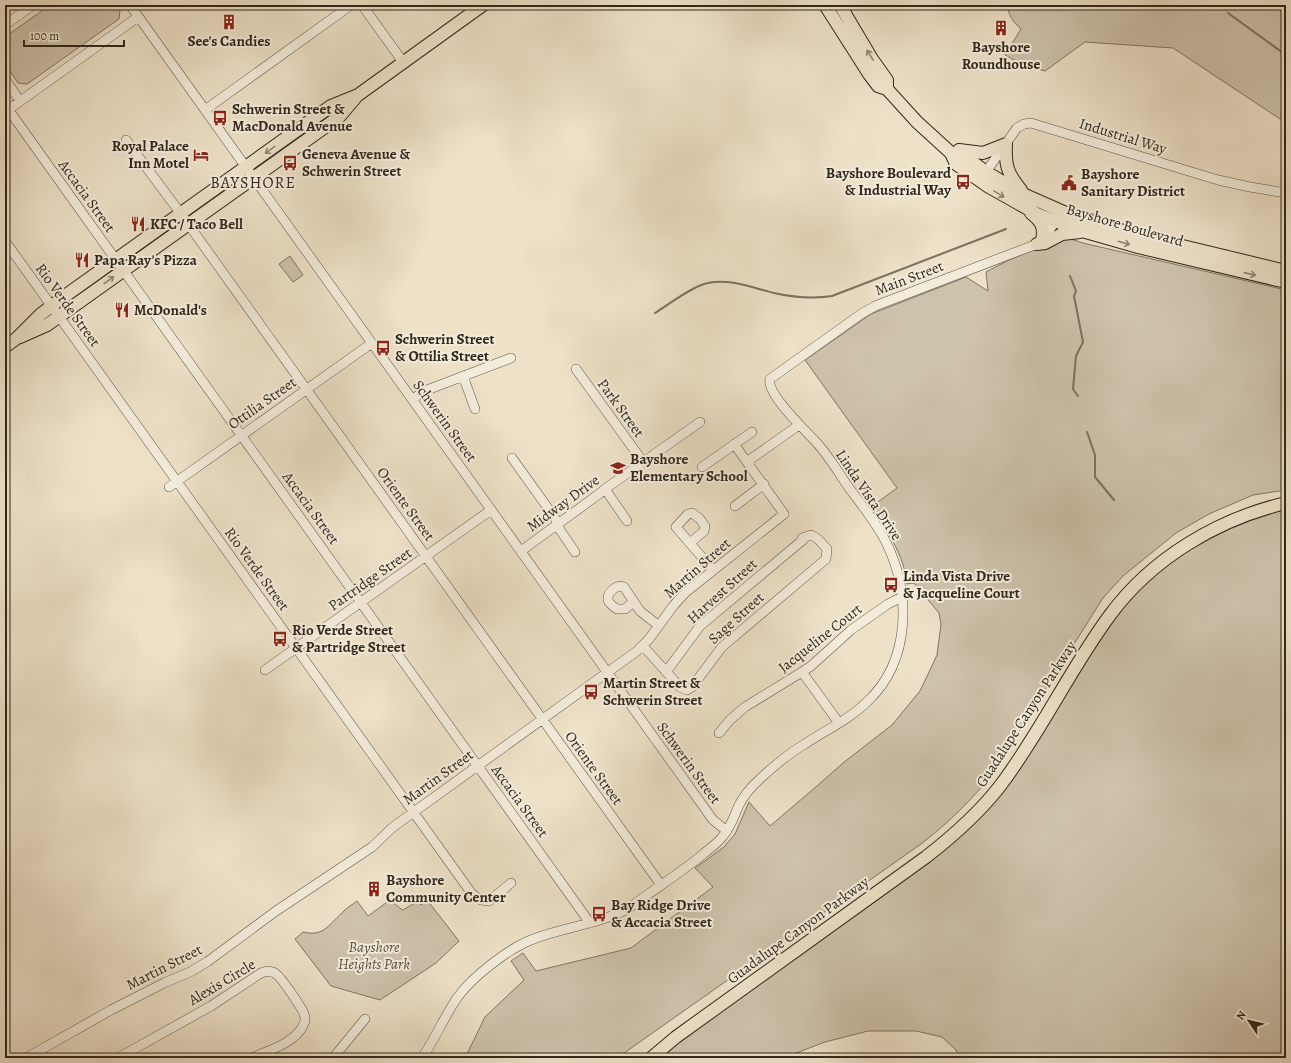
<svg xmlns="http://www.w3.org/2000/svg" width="1291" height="1063" viewBox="0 0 1291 1063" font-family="Alegreya,serif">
  <rect width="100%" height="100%" fill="#ede1c8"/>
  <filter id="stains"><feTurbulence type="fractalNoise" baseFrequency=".005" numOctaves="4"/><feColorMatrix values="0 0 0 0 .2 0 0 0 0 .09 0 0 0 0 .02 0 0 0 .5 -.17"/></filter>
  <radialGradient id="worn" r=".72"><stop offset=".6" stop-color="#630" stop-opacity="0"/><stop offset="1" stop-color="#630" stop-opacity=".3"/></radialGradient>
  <path fill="#cdc2ab" stroke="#7f7563" d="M50 5H116L120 10 119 19 27 84 18 83 5 64V37Z
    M1007 5H1286V123L1173 48 1085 42 1045 71 1023 65 1005 55 1021 29C1013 22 1009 16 1007 5Z
    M1065 237 1083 243 1286 290V490L1253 495 1209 514 1176 533 1123 576 1103 598 993 773C972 800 948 823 921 844L617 1058H465L485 1017 524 980 511 961 523 953 536 971 631 948 713 887 695 868 724 847 735 834 749 802 770 826 817 786 843 763 892 725 920 691 937 655 941 624 939 613 914 583 907 584C904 554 887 531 871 507L897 488 805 360 871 314 966 277 988 291 986 272 1009 260Z
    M290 256 303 275 293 282 279 264Z
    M1286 503V1058H959L956 1050 942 1037 916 1031H868L825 1042 783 1058H651L980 809 1103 626 1176 552Z
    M390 900 401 909 403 910 418 901 421 905 427 900 459 941 436 963 380 1000 331 986 295 939 303 932C324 937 328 925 342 913 346 908 352 905 357 901L368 916Z"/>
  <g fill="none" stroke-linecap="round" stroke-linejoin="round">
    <path stroke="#7b715f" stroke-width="2" d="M1228 13 1286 55
      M1070 276 1076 291 1074 296 1083 342 1076 356 1073 389 1078 396
      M655 313C668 305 694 285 708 283 730 278 753 288 774 293 792 297 813 299 832 296L1006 229
      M1087 432 1095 455V477L1114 500"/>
    <g stroke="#605646" stroke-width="10">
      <path id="minor" d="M130 5 713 820 727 831
        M362 5 403 62
        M5 25 33 5
        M5 79 20 101
        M8 109 590 923
        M205 110 351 5
        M5 112 138 17
        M126 140 181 214 661 885
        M983 176 1017 128 1024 124 1031 123 1218 180 1250 187 1286 193
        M5 241 472 894 481 900 489 901 511 883
        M576 369 643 462
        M463 376 475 409
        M412 399 427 390 511 358
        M512 458 555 518 560 530 575 552
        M748 461 799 425
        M702 467 752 432
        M169 487 372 343
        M605 489 627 521
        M735 506 764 484
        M690 543 704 531 705 526 699 518 692 513 688 514 676 527 713 570
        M521 551 599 494 605 489 700 422
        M633 602 625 609H617C614 607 609 604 608 600 607 592 617 584 624 587L640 611 659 626
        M643 646 680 687 687 690 692 687 722 647 826 559 827 549 818 539 811 535 802 538 803 540 798 544 700 626 666 672
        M265 670 491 510
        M802 672 839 723
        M719 733 730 720 745 707 802 672 811 666 851 630 888 604 902 597
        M26 1058 111 1010 164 983 190 972 207 962 276 911 372 847 393 827 637 651 649 639 674 605 686 592 784 514 734 444
        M118 1058 211 1006 261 973C266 971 271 970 276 974 281 977 302 1008 304 1014 306 1018 305 1022 303 1026 293 1044 269 1050 252 1058
        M333 1058 365 1019
        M422 1058C435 1039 444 1017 457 998 472 977 508 949 531 940 563 927 598 925 629 908 653 890 679 874 702 855 709 849 718 843 723 836 731 827 734 816 739 805 744 795 752 786 761 778 774 766 789 753 805 744 826 730 850 719 868 701 911 660 911 593 886 542 876 522 860 503 847 485 837 470 828 455 816 442 806 431 766 394 770 379L861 314 875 306 1037 244C1047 236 1052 228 1057 216"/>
    </g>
    <g stroke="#31281b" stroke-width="14">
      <path id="major" d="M825 5 869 74 878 86 887 89 917 122 951 153 956 164 989 187 1037 214 1075 229 1138 247 1286 282
        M840 5 872 59 887 80V89
        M959 150 983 153 1006 144C1005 165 1007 173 1021 190
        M951 153 962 154 986 172 1025 195 1059 210 1079 218 1141 236 1286 271
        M1031 213C1041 221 1045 227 1042 240
        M1037 244 1045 243 1062 234 1080 232
        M20 337 47 325 339 117 356 97
        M5 347 17 338 41 314 62 298 331 106 358 95 483 5
        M651 1058 676 1037 926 857C953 836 979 813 1000 786 1041 732 1070 669 1110 615 1152 558 1218 519 1286 503"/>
    </g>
    <use href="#minor" stroke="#f3ecdb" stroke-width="9"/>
    <use href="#major" stroke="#ede1c8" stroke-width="12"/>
  </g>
  <defs><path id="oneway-shaft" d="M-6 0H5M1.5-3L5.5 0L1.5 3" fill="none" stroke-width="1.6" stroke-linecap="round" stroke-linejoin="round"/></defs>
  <g stroke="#8f8472">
    <use href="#oneway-shaft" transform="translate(870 55) rotate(-122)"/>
    <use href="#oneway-shaft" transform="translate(270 150) rotate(144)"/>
    <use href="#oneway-shaft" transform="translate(999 194) rotate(31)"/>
    <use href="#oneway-shaft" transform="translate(1124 243) rotate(16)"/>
    <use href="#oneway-shaft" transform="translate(1250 274) rotate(13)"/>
    <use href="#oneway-shaft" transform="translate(109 280) rotate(-36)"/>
  </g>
  <defs>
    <g id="building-bare" transform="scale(1.2)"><path d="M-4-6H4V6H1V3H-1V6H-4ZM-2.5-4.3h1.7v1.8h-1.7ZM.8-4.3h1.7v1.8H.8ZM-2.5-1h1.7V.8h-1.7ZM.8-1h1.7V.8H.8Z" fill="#8f2418" stroke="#f3ecdb" stroke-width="2.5" paint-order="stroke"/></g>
    <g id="bus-bare" transform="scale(1.2)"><path d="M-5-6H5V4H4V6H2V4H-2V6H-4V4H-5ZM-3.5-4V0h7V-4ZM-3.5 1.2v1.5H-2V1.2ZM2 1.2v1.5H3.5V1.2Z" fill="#8f2418" stroke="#f3ecdb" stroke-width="2.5" paint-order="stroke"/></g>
    <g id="hotel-bare" transform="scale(1.2)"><path d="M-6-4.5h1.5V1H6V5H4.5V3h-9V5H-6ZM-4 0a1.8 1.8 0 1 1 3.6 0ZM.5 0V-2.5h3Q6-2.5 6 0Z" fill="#8f2418" stroke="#f3ecdb" stroke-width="2.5" paint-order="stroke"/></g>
    <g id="civic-bare" transform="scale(1.2)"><path d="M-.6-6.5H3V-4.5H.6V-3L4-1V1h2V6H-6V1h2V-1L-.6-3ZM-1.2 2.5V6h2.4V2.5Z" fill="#8f2418" stroke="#f3ecdb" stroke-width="2.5" paint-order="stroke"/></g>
    <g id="restaurant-bare" transform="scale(1.2)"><path d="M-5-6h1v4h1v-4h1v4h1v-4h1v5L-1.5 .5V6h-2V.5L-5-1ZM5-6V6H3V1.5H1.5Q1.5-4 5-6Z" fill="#8f2418" stroke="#f3ecdb" stroke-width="2.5" paint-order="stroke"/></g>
    <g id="school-bare" transform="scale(1.2)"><path d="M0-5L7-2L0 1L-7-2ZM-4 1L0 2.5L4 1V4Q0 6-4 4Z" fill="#8f2418" stroke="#f3ecdb" stroke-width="2.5" paint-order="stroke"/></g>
  </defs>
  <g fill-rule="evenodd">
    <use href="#building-bare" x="229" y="22"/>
    <use href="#building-bare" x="1001" y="28"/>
    <use href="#bus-bare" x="220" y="118"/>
    <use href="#hotel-bare" x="201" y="155"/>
    <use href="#bus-bare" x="290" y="163"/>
    <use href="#bus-bare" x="963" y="182"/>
    <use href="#civic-bare" x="1069" y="183"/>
    <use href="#restaurant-bare" x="138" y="224"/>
    <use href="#restaurant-bare" x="82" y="260"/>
    <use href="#restaurant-bare" x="122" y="310"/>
    <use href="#bus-bare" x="383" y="348"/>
    <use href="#school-bare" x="618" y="468"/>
    <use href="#bus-bare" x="891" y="585"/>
    <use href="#bus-bare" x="280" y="639"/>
    <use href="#bus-bare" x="591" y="692"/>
    <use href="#building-bare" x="374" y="889"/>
    <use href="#bus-bare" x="599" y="914"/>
  </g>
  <g text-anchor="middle" stroke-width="4" stroke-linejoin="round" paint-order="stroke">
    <g font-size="15" font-weight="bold" fill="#31281b" stroke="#f3ecdb" text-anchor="start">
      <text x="229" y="46" text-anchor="middle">See's Candies</text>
      <text x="1001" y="52" text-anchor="middle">Bayshore<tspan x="1001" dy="17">Roundhouse</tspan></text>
      <text x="232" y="114">Schwerin Street &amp;<tspan x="232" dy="17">MacDonald Avenue</tspan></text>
      <text x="189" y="151" text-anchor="end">Royal Palace<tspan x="189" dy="17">Inn Motel</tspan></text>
      <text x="302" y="159">Geneva Avenue &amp;<tspan x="302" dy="17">Schwerin Street</tspan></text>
      <text x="951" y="178" text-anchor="end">Bayshore Boulevard<tspan x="951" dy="17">&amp; Industrial Way</tspan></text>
      <text x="1081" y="179">Bayshore<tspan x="1081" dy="17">Sanitary District</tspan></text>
      <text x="150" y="229">KFC / Taco Bell</text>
      <text x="94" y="265">Papa Ray's Pizza</text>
      <text x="134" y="315">McDonald's</text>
      <text x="395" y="344">Schwerin Street<tspan x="395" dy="17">&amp; Ottilia Street</tspan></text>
      <text x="630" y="464">Bayshore<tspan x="630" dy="17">Elementary School</tspan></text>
      <text x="903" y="581">Linda Vista Drive<tspan x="903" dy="17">&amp; Jacqueline Court</tspan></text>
      <text x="292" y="635">Rio Verde Street<tspan x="292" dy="17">&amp; Partridge Street</tspan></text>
      <text x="603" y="688">Martin Street &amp;<tspan x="603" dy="17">Schwerin Street</tspan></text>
      <text x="386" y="885">Bayshore<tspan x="386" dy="17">Community Center</tspan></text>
      <text x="611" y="910">Bay Ridge Drive<tspan x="611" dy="17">&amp; Accacia Street</tspan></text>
    </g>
    <g font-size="15" fill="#31281b" stroke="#f3ecdb">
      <text transform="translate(1123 136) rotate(17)" y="5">Industrial Way</text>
      <text transform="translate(87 196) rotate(54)" y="5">Accacia Street</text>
      <text transform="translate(1125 225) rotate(16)" y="5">Bayshore Boulevard</text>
      <text transform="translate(909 278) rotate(-21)" y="5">Main Street</text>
      <text transform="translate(68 305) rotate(54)" y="5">Rio Verde Street</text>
      <text transform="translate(262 403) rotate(-35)" y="5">Ottilia Street</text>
      <text transform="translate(621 408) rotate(54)" y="5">Park Street</text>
      <text transform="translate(445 421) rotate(54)" y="5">Schwerin Street</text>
      <text transform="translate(869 495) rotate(56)" y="5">Linda Vista Drive</text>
      <text transform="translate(563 503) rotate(-36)" y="5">Midway Drive</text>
      <text transform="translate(406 504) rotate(54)" y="5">Oriente Street</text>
      <text transform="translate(311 508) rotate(54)" y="5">Accacia Street</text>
      <text transform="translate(697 568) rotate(-41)" y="5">Martin Street</text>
      <text transform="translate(257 569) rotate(54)" y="5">Rio Verde Street</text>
      <text transform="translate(370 579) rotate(-35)" y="5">Partridge Street</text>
      <text transform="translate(722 591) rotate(-42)" y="5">Harvest Street</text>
      <text transform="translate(736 618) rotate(-42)" y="5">Sage Street</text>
      <text transform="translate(820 638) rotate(-38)" y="5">Jacqueline Court</text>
      <text transform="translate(1026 714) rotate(-57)" y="5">Guadalupe Canyon Parkway</text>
      <text transform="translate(689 763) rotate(54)" y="5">Schwerin Street</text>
      <text transform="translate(594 768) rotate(54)" y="5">Oriente Street</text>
      <text transform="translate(438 777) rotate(-36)" y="5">Martin Street</text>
      <text transform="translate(520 801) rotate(54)" y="5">Accacia Street</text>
      <text transform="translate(798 930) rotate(-36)" y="5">Guadalupe Canyon Parkway</text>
      <text transform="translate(164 967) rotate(-27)" y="5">Martin Street</text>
      <text transform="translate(222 982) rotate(-31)" y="5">Alexis Circle</text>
    </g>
    <g font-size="15" font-style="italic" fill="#584e3f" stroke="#f3ecdb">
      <text x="374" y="952">Bayshore<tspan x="374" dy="17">Heights Park</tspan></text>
    </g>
    <g font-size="16" letter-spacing="1" fill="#31281b" stroke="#f3ecdb">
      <text x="253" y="188">BAYSHORE</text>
    </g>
  </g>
  <rect width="1291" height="1063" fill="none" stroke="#ede1c8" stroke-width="20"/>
  <rect x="6" y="6" width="1279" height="1051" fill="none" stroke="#31281b" stroke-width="2"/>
  <rect x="10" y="10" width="1271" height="1043" fill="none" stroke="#31281b"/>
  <g transform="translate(1249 1021) rotate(305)" stroke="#f3ecdb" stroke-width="3" paint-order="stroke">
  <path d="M0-3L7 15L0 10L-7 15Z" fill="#31281b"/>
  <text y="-6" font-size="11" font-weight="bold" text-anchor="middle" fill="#31281b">N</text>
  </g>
  <path d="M24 40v6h100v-6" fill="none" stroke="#31281b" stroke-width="2"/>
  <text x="30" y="40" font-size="12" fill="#31281b" stroke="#f3ecdb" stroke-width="3" paint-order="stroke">100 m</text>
  <rect width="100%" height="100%" filter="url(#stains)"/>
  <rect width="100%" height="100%" fill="url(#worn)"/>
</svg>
